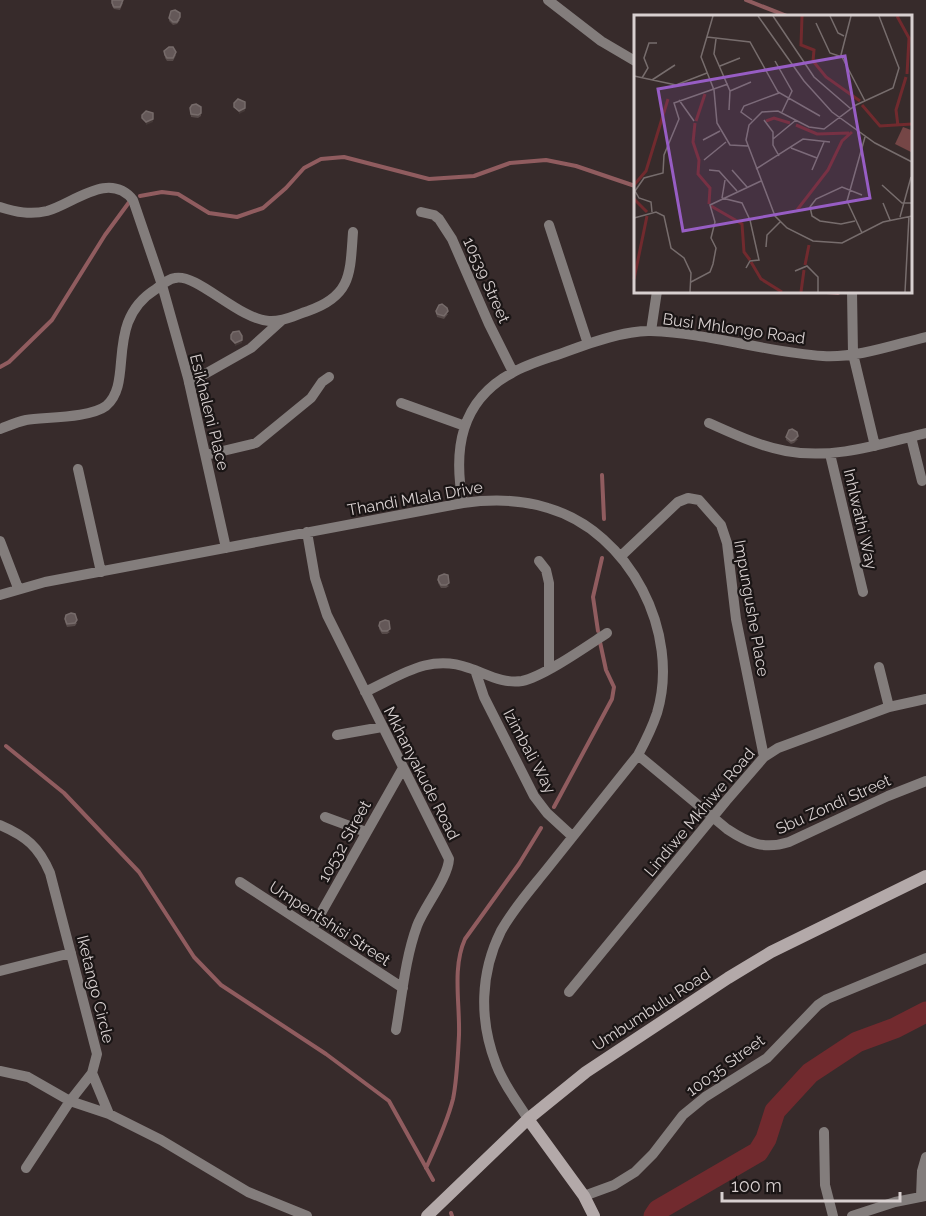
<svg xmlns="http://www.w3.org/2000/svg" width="926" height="1216" viewBox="0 0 926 1216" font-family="Raleway,sans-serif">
  <rect width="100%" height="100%" fill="#372b2b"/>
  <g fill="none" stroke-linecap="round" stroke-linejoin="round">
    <path stroke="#905c5f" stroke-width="4" d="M746 0 787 16
      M140 196 162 192 178 194 209 213 237 217 263 208 286 188 304 168 321 159 344 157 429 179 474 176 510 163 546 160 576 166 635 186
      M815 291 838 293
      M0 367 9 362 52 320 105 235 130 201
      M602 475 604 519
      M598 631 593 597 602 558
      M6 746 64 793 139 872 194 957 221 985 326 1054 389 1101 433 1180
      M554 807 612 699 614 687 606 670 600 642
      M426 1168C436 1146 447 1123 453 1099 457 1080 458 1054 459 1035 460 1003 452 968 465 939L519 864 541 828
      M451 1213 452 1216"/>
    <path stroke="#712a2e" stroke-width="21" d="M654 1216 658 1210 758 1152 766 1139 775 1111 810 1073 857 1042 895 1028 926 1012"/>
    <path stroke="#837d7c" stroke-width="10" d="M548 0 601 41 635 61
      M0 207C16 212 30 215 47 211 73 204 109 170 133 200L162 285 188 378 226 548
      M421 212 434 215 439 219 452 239 489 324 513 372
      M549 225 588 344
      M852 291 853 354 875 446
      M651 331 657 291
      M189 383 251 348 282 320
      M401 403 465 426
      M709 423C734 434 759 446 786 451 834 460 880 444 926 433
      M0 429C8 426 17 422 26 420 46 417 90 418 106 406 135 382 103 322 156 289 161 285 168 279 175 278 197 273 238 319 269 321 283 322 295 315 308 311 352 296 350 273 353 232
      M911 437 922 481
      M830 454 863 592
      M206 455 256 443 311 398 322 382 329 377
      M78 469 101 572
      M463 503C453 450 460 401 512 373 529 363 550 358 568 351 589 343 628 330 651 331 709 333 765 352 823 356 857 358 893 345 926 337
      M307 532 315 578 327 615 449 859C448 878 424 907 417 926 405 959 402 996 396 1030
      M0 541 18 588
      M621 556 678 502 688 498 699 500 721 525 727 543 736 619 764 757
      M539 561 546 570 549 583V668
      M0 595 45 582 463 503C492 499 520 499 548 508 630 532 681 633 657 713 652 728 645 742 638 755 608 793 577 831 547 869 531 889 513 909 501 931 480 973 479 1020 496 1064 503 1084 517 1101 528 1119
      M879 667 889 707
      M475 670 484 697 534 796 547 813 572 836
      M365 692C400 676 429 653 469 668 487 674 503 684 522 681 543 677 587 646 607 633
      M337 735 382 727
      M638 755 727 829C748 843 764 850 789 842L888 796 926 781
      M325 817 366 832
      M0 825C26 836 39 847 50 873L97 1054 92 1073 70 1101 26 1168
      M240 882 403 988
      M312 929 403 768
      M0 971 71 953
      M569 992 726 801 764 757 778 748 889 707 926 699
      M0 1071 28 1077 70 1101 109 1114 161 1140 248 1192 307 1216
      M92 1073 109 1114
      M824 1132 825 1185 833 1216
      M584 1196 614 1185 635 1172 653 1154 683 1115 705 1097 767 1058 818 1005 827 999 926 958
      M921 1197 922 1171 926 1157
      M852 1216 895 1202 926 1196"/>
    <path stroke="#b3a9a9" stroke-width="12" d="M528 1119 584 1196 594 1216
      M427 1216 528 1119 586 1072 728 978 771 952 926 876"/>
  </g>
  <path fill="#564a49" d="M112 0 123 3 120 10 114 9 112 6Z
    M169 18 180 20 177 24 173 25 169 21Z
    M164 51 176 55 173 61H167L165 58Z
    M201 107V116L198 118 191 117 190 108Z
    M436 311 448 314 444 319 437 317Z
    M786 437 798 439 794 443 791 444 786 440Z
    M438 580 449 586 446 588H441L438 583Z
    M65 619 77 623 75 626 67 627 65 622Z
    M379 626 390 632 387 634H382L379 629Z"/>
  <path fill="#443837" d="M245 108V111L239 114V111Z
    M153 119V122L146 125V122Z
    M242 340V343L235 346V343Z"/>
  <path fill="#645858" stroke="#766b6a" stroke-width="1.5" d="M112 0H123L120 7H114L112 3Z
    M175 10 180 13V17L177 22H173L169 18 171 11Z
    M169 47H173L176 52 173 58H167L165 55 164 51Z
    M238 99 245 102V108L239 111 234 107V103Z
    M196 104 201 107V113L198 115 191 114 190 108 192 105Z
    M146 111 153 113V119L146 122 142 118V115Z
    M442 304 447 308 448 311 444 316 437 314 436 311 439 305Z
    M239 331 242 336V340L235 343 231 339V335L233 332Z
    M792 429 797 432 798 436 794 440 791 441 786 437 789 430Z
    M444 574 448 575 449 583 446 585H441L438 580 439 576Z
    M71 613 75 614 77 620 75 623 67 624 65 619 66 615Z
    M385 620 389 621 390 629 387 631H382L379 626 380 622Z"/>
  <g text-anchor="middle" stroke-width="4.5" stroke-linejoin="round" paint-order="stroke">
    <g font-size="16" fill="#d8d0d0" stroke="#1a1515">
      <text transform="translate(487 280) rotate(66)" y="6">10539 Street</text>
      <text transform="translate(734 328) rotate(8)" y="6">Busi Mhlongo Road</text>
      <text transform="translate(210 412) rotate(76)" y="6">Esikhaleni Place</text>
      <text transform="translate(415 498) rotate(-10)" y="6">Thandi Mlala Drive</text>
      <text transform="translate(861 519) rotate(77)" y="6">Inhlwathi Way</text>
      <text transform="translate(752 608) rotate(80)" y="6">Impungushe Place</text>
      <text transform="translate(530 751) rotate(62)" y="6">Izimbali Way</text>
      <text transform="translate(422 773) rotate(63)" y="6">Mkhanyakude Road</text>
      <text transform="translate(833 804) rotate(-24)" y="6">Sbu Zondi Street</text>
      <text transform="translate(699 812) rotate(-50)" y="6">Lindiwe Mkhiwe Road</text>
      <text transform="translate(344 841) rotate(-61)" y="6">10532 Street</text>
      <text transform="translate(330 923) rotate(33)" y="6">Umpentshisi Street</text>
      <text transform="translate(96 989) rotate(76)" y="6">Iketango Circle</text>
      <text transform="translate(651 1009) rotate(-33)" y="6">Umbumbulu Road</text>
      <text transform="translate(725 1065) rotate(-36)" y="6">10035 Street</text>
    </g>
  </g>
  <g transform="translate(634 15)">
    <rect width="278" height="278" fill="#372b2b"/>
    <path d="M269 112 277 115V137L261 129Z" fill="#754646"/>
    <path fill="none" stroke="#712a2e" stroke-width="3" d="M168 1 167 30 180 35 179 46 192 62 226 86M263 1 275 23 273 59M228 90 246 111 278 109M62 106 71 79M132 106 140 103 156 108M61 108 59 127 65 145 64 159 76 173 75 189M162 110 183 119 215 118M264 111 262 95 272 62M0 170 12 156 34 84M0 184 13 197M77 191 108 209 110 237 116 245M163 195 194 155 208 126 218 117M117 247 127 264 148 277M171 250 175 230M0 264 13 201M167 277 170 255"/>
    <path fill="none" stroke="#776d6d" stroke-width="1.5" d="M79 1 67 42 80 75 83 108 96 130 114 131M124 1 170 66 198 97 241 128 278 147M139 1 180 62 217 94M196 1 204 18 210 21M217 1 207 40 231 86M245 1 265 53 259 73 222 90 190 114 175 112 144 96 128 97 115 110 112 125 141 201 153 213 179 226 208 228 249 207 278 201M182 8 196 38 208 42M73 22 116 27 144 77 186 101M82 24 80 39 96 76 95 95M141 46 158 76 148 97M86 51 106 43M0 61 42 70 73 58M8 63 14 53 10 43 15 28H23M18 65 41 50M96 76 117 67M45 85 60 106M118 105 107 97 110 91 145 78M130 105 139 117V130L145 141M139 124 162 105M69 125 86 116M157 133 183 143M70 145 92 127M122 154 169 124 196 127M75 155 85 156 103 176M98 155 113 172M178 155 190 127M248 170 268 188H278M88 183 108 188 116 205 125 245 116 246 112 253M88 183 91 165M249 188 256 205M18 197 17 187 5 183 1 176 10 163 29 158 30 140 45 104 40 88 94 69M266 202 277 162M0 203 22 197 30 201 37 233 50 243 57 258 56 277M221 206 207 209 186 206 178 201 176 192 182 184 208 172 228 180M228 218 213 186 231 122M132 232 133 220 146 207M161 256 173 251 184 262V277M57 267 76 257 79 249 82 233 77 223 81 207 76 190 127 166M271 277 275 201"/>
    <path fill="#975dc4" fill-opacity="0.15" stroke="#975dc4" stroke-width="3" d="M211 41 236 183 49 216 24 74Z"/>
    <rect width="278" height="278" fill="none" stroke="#d8d0d0" stroke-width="3"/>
  </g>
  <path d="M722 1192v9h178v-9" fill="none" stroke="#d8d0d0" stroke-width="3"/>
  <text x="731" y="1192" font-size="18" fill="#d8d0d0" stroke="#1a1515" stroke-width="4.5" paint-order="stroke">100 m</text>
</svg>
